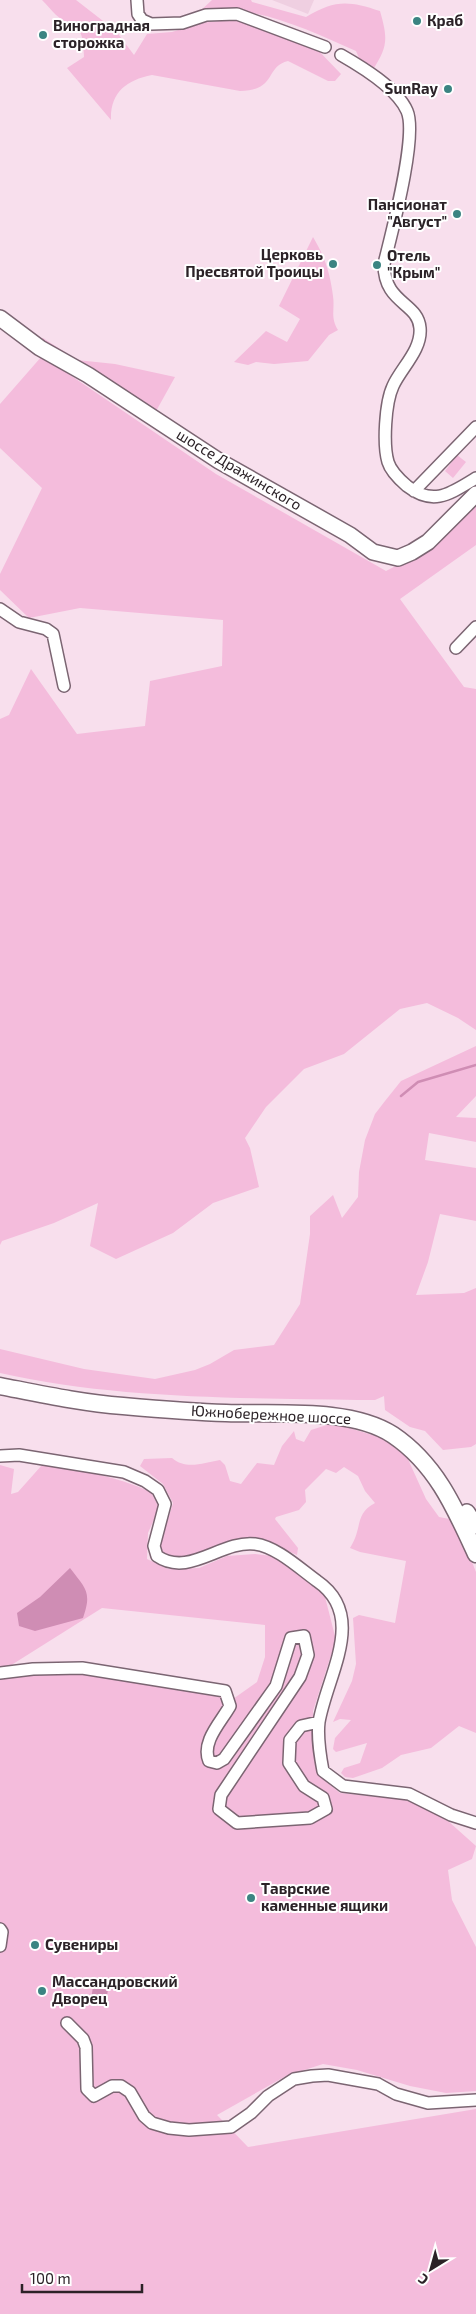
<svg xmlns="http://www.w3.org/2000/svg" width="476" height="2314" viewBox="0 0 476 2314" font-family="'Exo 2',sans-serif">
  <rect width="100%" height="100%" fill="#f8dfed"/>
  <path fill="#efcfe1" d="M272 0H314L308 14Z"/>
  <path fill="#f4bcdc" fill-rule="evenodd" d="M42 0H76L116 31 134 55 147 34 172 32 200 23 219 21H237L315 47 341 74 335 81H328L288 61C264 67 278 90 240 91L152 75C126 80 110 93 111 120L67 68 84 57C83 22 78 33 56 15 51 10 47 5 42 0Z
    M212 0H251L252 2 306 17C334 0 348 0 380 11 388 39 388 47 372 71L362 65 356 51C308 30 252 2 199 12Z
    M313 237C325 257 330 273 333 296 335 310 330 317 338 330L329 335 308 361 274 364 256 362 248 365 234 362 266 331 287 342 300 319 279 306Z
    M43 338 77 360 115 364 175 377 155 413 39 339Z
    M42 356 216 474 386 571 421 553 476 497V545L400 599 464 687 476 689V1030L458 1018 427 1003 400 1009 344 1054 304 1069 266 1107 245 1138 250 1148 259 1187 213 1203 173 1233 116 1259 90 1246 98 1203 54 1223 2 1241 0 1245V719L9 715 31 669 77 734 145 726 150 681 222 666 223 620 80 608 29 618 0 590V574L42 488 0 448V404Z
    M457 455 466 462 453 478 445 471Z
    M476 1046V1096L456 1117 476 1118V1142L429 1133 425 1160 476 1168V1221L440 1214 428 1262 416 1295 464 1293 476 1288V1444L471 1447 443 1450 425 1431 410 1427 385 1410 384 1396 375 1400H358C242 1398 114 1399 0 1373V1349L84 1369 155 1379 195 1370 210 1364 234 1350 274 1345 300 1304 310 1234V1216L333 1195 342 1218 358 1197 359 1172 365 1140 375 1114 385 1101 401 1081Z
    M333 1423 382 1438 407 1457 426 1499 439 1517 455 1520 476 1572V1733L459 1726 431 1748 401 1755 382 1768 353 1778 345 1777 341 1773 344 1768 360 1763 367 1743 336 1752 333 1749 335 1738 351 1720 340 1719 333 1722 352 1681 356 1664 353 1618 359 1615 395 1623 406 1561 360 1552 350 1548C363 1528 354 1514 375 1503L365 1491 358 1476 344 1467 336 1473 326 1469 305 1490 306 1502 299 1510 276 1517 275 1519 298 1548 297 1555 255 1537 232 1542 188 1560 166 1557 160 1546 173 1503 163 1484 140 1466 144 1459 172 1458C186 1470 203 1463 220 1460L225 1465 230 1481 241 1484 257 1463 274 1465 282 1446 294 1431 296 1439 304 1442 311 1430Z
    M0 1465 14 1469 11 1494 18 1492 42 1465C80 1470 116 1476 151 1492L159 1508 148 1533 147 1559 168 1569 199 1568 227 1556 255 1554 272 1556 324 1593 336 1640 313 1711V1739L319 1776 340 1793 408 1800 448 1821 476 1846 472 1859 448 1870 452 1900 476 1947V2091L446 2093 410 2086 357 2070 323 2064 286 2076 217 2115 248 2147 476 2109V2314H0ZM102 1608 265 1625V1657L257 1682 233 1699 61 1671 5 1669Z"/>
  <path fill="#cf8db4" d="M70 1568C86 1589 92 1592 83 1618L35 1631 19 1626 17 1613 40 1597Z
    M98 1984 105 1985 108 1989 106 2003 101 2005 94 2004 91 1999 93 1987Z"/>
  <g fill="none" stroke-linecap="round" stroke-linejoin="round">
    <path stroke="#cf8db4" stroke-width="2.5" d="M401 1096 418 1082 476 1065"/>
    <g stroke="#7b6572" stroke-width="14">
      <path id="minor" d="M137 0 138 14 142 20 151 24 182 23 206 15 237 14 325 47
        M341 55C362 67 397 88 407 111 418 136 391 235 384 264 384 304 418 302 420 328 422 350 401 368 393 386 385 403 383 445 388 462 391 472 400 480 407 486 434 507 451 493 476 478
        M414 491 476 427
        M0 609 19 622 46 629 53 634 64 686
        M456 648 476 627
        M0 1456 19 1455 124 1472 145 1481 158 1490 165 1504 154 1546 157 1556C189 1578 221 1540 255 1544 277 1547 299 1568 317 1581 368 1616 327 1675 319 1722 317 1738 320 1755 323 1771L343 1786 409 1794 451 1815 476 1823
        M0 1673 33 1669 82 1668 225 1691 230 1706C221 1722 201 1742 209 1761L217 1763 224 1759 276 1686 291 1638 304 1636 308 1655 300 1677 221 1795 219 1809 237 1823 310 1818 326 1809 323 1798 304 1786 289 1763 290 1740 301 1726 319 1722
        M0 1929 2 1932 0 1946
        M67 2023 83 2039 86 2047 87 2089 94 2096 112 2086H121L130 2092 144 2116 152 2123 169 2128 189 2130 231 2127 251 2113 268 2096 294 2079 312 2076 328 2075 378 2084 396 2094 428 2103 476 2100"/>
    </g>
    <g stroke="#7b6572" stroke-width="18">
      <path id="major" d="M0 318 40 348 88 375 219 461 350 535 373 552 398 558 412 552 428 542 476 494
        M467 1512 476 1526"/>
    </g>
    <g stroke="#7b6572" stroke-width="19">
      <path id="highway" d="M0 1386C41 1394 82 1403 123 1406 157 1409 191 1412 226 1413 276 1415 350 1407 393 1435 436 1464 455 1508 476 1554"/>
    </g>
    <use href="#minor" stroke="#fff" stroke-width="11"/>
    <use href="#major" stroke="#fff" stroke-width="15"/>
    <use href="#highway" stroke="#fff" stroke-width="16"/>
  </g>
  <g fill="#3b8482" stroke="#fff" stroke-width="2">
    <circle cx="417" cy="21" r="5"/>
    <circle cx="43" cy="35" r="5"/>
    <circle cx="448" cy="89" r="5"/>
    <circle cx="457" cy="214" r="5"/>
    <circle cx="333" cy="264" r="5"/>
    <circle cx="377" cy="265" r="5"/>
    <circle cx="251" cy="1898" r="5"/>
    <circle cx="35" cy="1945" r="5"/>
    <circle cx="42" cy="1991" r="5"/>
  </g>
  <g text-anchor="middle" stroke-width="4" stroke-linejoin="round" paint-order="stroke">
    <g font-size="15" font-weight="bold" fill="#2b2227" stroke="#fff" text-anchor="start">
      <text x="427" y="26">Краб</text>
      <text x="53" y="31">Виноградная<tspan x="53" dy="17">сторожка</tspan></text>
      <text x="438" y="94" text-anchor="end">SunRay</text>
      <text x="447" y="210" text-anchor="end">Пансионат<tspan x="447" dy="17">"Август"</tspan></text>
      <text x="323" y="260" text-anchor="end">Церковь<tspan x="323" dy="17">Пресвятой Троицы</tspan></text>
      <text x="387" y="261">Отель<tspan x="387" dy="17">"Крым"</tspan></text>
      <text x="261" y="1894">Таврские<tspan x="261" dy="17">каменные ящики</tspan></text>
      <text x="45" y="1950">Сувениры</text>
      <text x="52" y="1987">Массандровский<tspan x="52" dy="17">Дворец</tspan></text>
    </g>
    <g font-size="15" fill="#2b2227" stroke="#fff">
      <text transform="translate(239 470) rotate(31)" y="5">шоссе Дражинского</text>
      <text transform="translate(271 1415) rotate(3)" y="5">Южнобережное шоссе</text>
    </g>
  </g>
  <g transform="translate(431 2269) rotate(217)" stroke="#ffffff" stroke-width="4" paint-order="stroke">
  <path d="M0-4L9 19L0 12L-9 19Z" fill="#2b2227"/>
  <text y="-8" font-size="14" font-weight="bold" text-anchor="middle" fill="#2b2227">С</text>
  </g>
  <path d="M22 2284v8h120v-8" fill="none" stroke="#2b2227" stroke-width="2.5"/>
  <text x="30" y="2284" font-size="15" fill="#2b2227" stroke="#ffffff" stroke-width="4" paint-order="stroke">100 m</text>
</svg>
